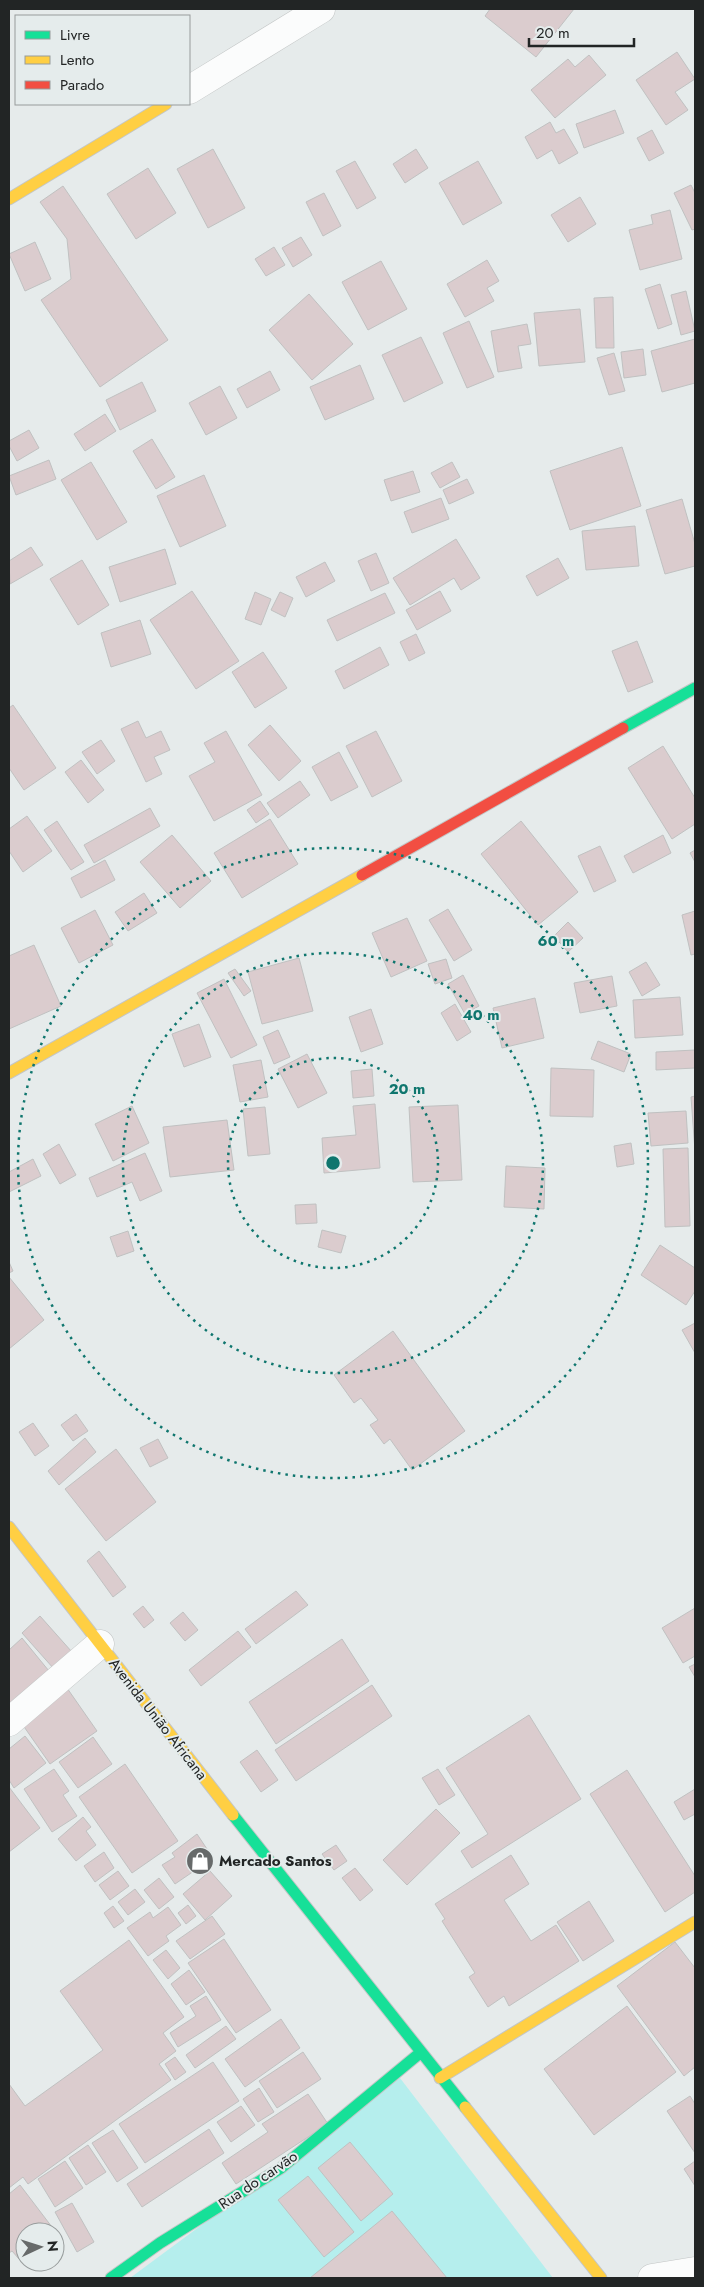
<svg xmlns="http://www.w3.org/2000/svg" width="704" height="2287" viewBox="0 0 704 2287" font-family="Jost,sans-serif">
  <rect width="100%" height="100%" fill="#e6ebeb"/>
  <path fill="#b5eeed" d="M400 2078 553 2278H130Z"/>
  <path fill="#dbccce" stroke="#c0c1c1" d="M490 9H574L536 57 485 16Z
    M677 52 695 79 675 92 688 110 666 125 636 80Z
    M589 55 606 75 555 118 531 90 568 59 575 67Z
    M615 110 624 133 584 148 576 124Z
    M550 122 556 133 564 129 578 153 559 164 552 150 537 159 525 137Z
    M652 130 664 153 649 161 637 138Z
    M213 149 245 208 208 228 177 169Z
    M416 149 428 168 405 183 393 164Z
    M355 161 376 198 357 209 336 171Z
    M478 161 502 203 463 225 439 183Z
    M148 168 176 213 136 239 107 194Z
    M691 185 695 193V229L692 230 674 193Z
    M63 186 168 340 100 387 41 300 71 279 67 239 40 202Z
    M324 193 341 226 323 236 306 202Z
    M580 197 596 224 568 242 551 215Z
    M670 210 682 259 640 270 629 230 653 224 651 215Z
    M301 237 312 255 293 267 282 248Z
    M35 242 51 279 25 291 9 254Z
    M274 247 285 265 266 276 255 259Z
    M487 260 499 281 487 288 494 301 465 317 447 284Z
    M381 261 407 309 368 330 342 282Z
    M660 284 672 324 658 329 645 289Z
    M686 291 695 331 681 335 671 295Z
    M309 294 353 344 312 380 269 330Z
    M613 297 614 348H596L594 298Z
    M580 309 585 362 539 366 534 313Z
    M469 321 494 377 467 388 443 333Z
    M527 324 531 344 518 346 522 368 498 372 491 331Z
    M421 337 443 383 404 402 382 355Z
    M695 339V383L662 392 651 351Z
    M643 349 646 375 624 378 621 352Z
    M614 353 625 391 609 395 597 358Z
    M360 365 374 399 325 420 310 387Z
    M270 371 280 390 247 408 237 389Z
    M142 382 156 411 120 430 106 400Z
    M220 386 237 418 206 435 189 403Z
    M105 414 116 431 85 451 74 434Z
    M29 430 39 448 17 461 9 446V441Z
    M152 439 175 477 156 489 133 451Z
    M622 447 641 506 570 530 550 471Z
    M49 460 56 479 16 495 9 476Z
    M91 462 127 522 97 540 61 480Z
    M452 462 460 477 440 488 431 473Z
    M413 471 420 492 391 501 384 480Z
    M204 475 226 526 180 547 157 496Z
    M467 479 474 493 449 504 443 490Z
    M441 498 449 519 412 533 404 512Z
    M682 499 695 544V566L665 574 646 510Z
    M635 526 639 566 586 570 582 531Z
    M456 539 480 578 461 590 454 578 410 605 393 578Z
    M31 547 43 565 10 584 9 561Z
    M165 549 176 584 120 602 109 567Z
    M376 553 389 583 371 591 358 561Z
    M558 558 569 578 537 596 526 576Z
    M82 560 109 605 78 625 50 579Z
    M325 562 335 581 306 597 296 577Z
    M192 591 239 661 196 689 150 620Z
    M440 591 451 611 417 630 406 610Z
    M255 592 271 599 261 625 245 619Z
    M280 592 293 598 285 617 271 610Z
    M385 593 395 613 337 641 327 620Z
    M140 620 151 654 111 667 101 633Z
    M416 634 425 653 409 661 400 642Z
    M637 641 653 682 628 692 612 651Z
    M380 647 389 665 344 689 335 671Z
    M263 652 287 688 255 708 232 672Z
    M13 705 56 768 24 790 9 768V708Z
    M138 721 146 738 161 731 170 750 154 757 162 774 146 782 121 729Z
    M270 725 301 761 279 781 248 745Z
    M226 731 262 795 214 821 189 776 215 762 204 743Z
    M376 731 402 781 372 797 346 746Z
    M101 740 115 761 97 774 82 752Z
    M663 746 695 798V824L672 839 628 768Z
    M339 752 358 787 331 801 312 767Z
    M81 760 104 790 88 803 65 772Z
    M300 781 310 795 278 818 267 803Z
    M260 801 269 814 256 823 247 810Z
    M150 808 160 826 94 863 84 845Z
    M27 816 52 851 23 872 9 851V829Z
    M270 819 298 864 242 898 214 853Z
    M57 821 84 862 71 870 44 830Z
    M521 821 578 892 538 925 481 854Z
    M172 835 211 881 180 908 140 862Z
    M663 835 671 853 633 873 624 856Z
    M600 846 616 881 594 892 578 856Z
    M695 850V862L690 853Z
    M105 860 115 880 81 898 71 878Z
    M144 893 157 913 128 931 115 912Z
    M448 909 472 950 454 961 429 920Z
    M95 910 113 945 79 963 61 928Z
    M695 911V954L691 955 682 915Z
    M407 918 427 961 391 977 372 933Z
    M568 922 583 938 568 952 554 936Z
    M34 945 61 1006 9 1029V956Z
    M299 958 313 1011 262 1024 248 972Z
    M446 959 452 978 435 984 428 964Z
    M646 962 660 985 642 996 629 972Z
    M235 969 251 991 244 996 228 973Z
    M463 975 479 1006 465 1014 448 984Z
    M612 976 617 1006 580 1013 574 983Z
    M224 979 257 1045 231 1058 197 993Z
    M680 997 683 1035 635 1038 633 1000Z
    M535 998 544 1038 502 1048 493 1008Z
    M455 1004 471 1032 457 1041 441 1013Z
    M371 1009 383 1044 361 1052 349 1017Z
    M199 1024 211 1057 184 1067 172 1034Z
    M278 1030 290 1057 274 1064 263 1037Z
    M598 1041 631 1054 624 1072 591 1059Z
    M695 1050V1068L656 1070V1052Z
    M307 1054 327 1093 298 1108 278 1069Z
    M261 1060 268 1097 240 1102 233 1065Z
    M551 1068 594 1070 593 1117 550 1116Z
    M372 1069 374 1096 353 1098 351 1071Z
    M695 1096V1151L691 1097Z
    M375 1104 380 1168 324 1173 322 1138 356 1135 353 1106Z
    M458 1105 462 1180 413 1182 409 1107Z
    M132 1106 149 1143 113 1161 95 1124Z
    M265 1107 270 1154 248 1156 243 1109Z
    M686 1111 688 1143 651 1146 648 1113Z
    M227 1120 234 1170 170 1177 163 1127Z
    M631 1143 634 1164 617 1167 614 1146Z
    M59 1144 76 1175 60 1184 43 1154Z
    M688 1148 690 1226 665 1227 663 1149Z
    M145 1153 162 1191 140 1201 132 1182 97 1197 89 1178Z
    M33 1159 41 1176 9 1192V1172Z
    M506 1166 545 1168 544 1209 504 1207Z
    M316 1204 317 1223 296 1224 295 1205Z
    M322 1230 346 1236 341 1253 318 1247Z
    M128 1231 134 1251 117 1257 110 1237Z
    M660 1245 695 1268V1291L686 1305 641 1275Z
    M9 1262 13 1271 9 1273Z
    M9 1277 44 1320 9 1349Z
    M695 1323V1353L682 1330Z
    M393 1331 465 1431 412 1470 390 1439 384 1444 370 1425 378 1420 361 1398 354 1403 334 1375Z
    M76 1414 88 1431 73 1441 61 1425Z
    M33 1423 49 1446 35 1456 19 1432Z
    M85 1438 96 1452 59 1485 48 1471Z
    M158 1439 168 1458 150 1467 140 1448Z
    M116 1449 156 1502 106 1541 65 1489Z
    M99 1551 126 1587 113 1597 87 1561Z
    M296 1591 308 1605 256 1644 245 1629Z
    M143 1606 154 1620 144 1628 133 1614Z
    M695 1608V1656L683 1663 662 1628Z
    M183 1612 198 1630 185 1641 170 1623Z
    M40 1616 72 1652 54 1669 22 1633Z
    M238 1631 251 1647 201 1686 189 1670Z
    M22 1638 49 1671 9 1705V1650Z
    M342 1639 369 1681 276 1744 249 1702Z
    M695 1664V1677L689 1667Z
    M372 1685 392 1716 296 1781 275 1750Z
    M67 1688 97 1731 50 1764 20 1721Z
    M529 1715 581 1799 472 1868 461 1851 488 1834 446 1768Z
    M25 1736 46 1763 14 1788 9 1780V1749Z
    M93 1737 112 1764 78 1788 59 1762Z
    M257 1750 278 1780 261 1792 240 1762Z
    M125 1764 178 1841 132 1873 79 1797Z
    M54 1769 69 1791 63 1795 77 1816 52 1832 24 1789Z
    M438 1769 455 1795 439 1805 422 1778Z
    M627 1770 695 1876V1892L665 1912 590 1794Z
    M9 1787 40 1828 9 1852Z
    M695 1789V1814L684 1820 674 1802Z
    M436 1809 460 1833 407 1885 383 1860Z
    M83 1817 91 1827 86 1831 96 1845 76 1861 58 1839Z
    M197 1834 213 1858 175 1884 162 1865 175 1857 172 1853Z
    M336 1845 347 1861 334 1870 322 1854Z
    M104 1852 114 1868 95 1882 84 1866Z
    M511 1855 529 1884 504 1900 531 1941 556 1925 579 1961 509 2006 504 1996 488 2007 469 1977 475 1973 442 1921 445 1919 435 1904Z
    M355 1868 373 1890 360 1901 342 1878Z
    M118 1871 129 1886 110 1900 99 1885Z
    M210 1871 232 1896 205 1920 183 1894Z
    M159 1878 174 1897 159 1909 144 1890Z
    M135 1889 145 1902 128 1915 118 1902Z
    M589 1901 614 1941 583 1961 557 1922Z
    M188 1905 196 1916 186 1924 178 1913Z
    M113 1906 124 1921 114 1928 104 1913Z
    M168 1907 181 1925 166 1936 169 1941 148 1956 127 1928 150 1912 153 1918Z
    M212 1916 225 1934 190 1959 176 1941Z
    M224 1939 271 2010 236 2033 188 1963Z
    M129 1940 184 2017 163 2033 176 2051 159 2064 171 2080 28 2184 23 2177 9 2188V2084L25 2106 103 2050 60 1991Z
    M675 1942 695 1968V2067L684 2076 617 1986Z
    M166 1950 180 1968 168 1979 153 1960Z
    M189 1970 205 1992 186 2005 171 1984Z
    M206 1996 221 2020 178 2047 170 2033 196 2016 190 2006Z
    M627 2006 676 2072 594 2135 544 2069Z
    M281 2019 300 2048 245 2087 225 2059Z
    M226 2026 236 2039 195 2068 186 2055Z
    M303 2052 321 2079 277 2108 259 2081Z
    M175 2057 186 2072 175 2080 165 2064Z
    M213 2062 239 2101 145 2163 119 2124Z
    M259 2088 274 2112 258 2122 243 2099Z
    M308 2094 328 2124 236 2184 222 2163 268 2132 262 2124Z
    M690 2096 695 2104V2153L667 2111Z
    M241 2106 255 2125 231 2142 217 2122Z
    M209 2129 224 2153 142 2207 127 2184Z
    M113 2130 138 2168 117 2182 92 2143Z
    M350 2142 393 2194 361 2221 318 2168Z
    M88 2145 106 2172 86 2185 69 2158Z
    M65 2161 83 2188 55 2207 38 2179Z
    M695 2161V2186L684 2169Z
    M308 2176 354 2232 324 2257 278 2200Z
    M20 2185 55 2231 25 2232V2254L19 2259 12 2251 9 2253V2194Z
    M72 2203 94 2242 77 2252 55 2212Z
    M392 2211 447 2278H310Z"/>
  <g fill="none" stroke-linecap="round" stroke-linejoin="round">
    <g stroke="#c3c6c6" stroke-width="29">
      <path id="street" d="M189 90 321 9
        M9 1722 100 1644
        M652 2278 695 2271"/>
    </g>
    <g stroke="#c3c6c6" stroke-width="13">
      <path id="fast" d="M623 728 695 688
        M233 1815 465 2107
        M111 2278 160 2243 281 2168 420 2053"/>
    </g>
    <g stroke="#c3c6c6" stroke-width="13">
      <path id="slow" d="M9 199 166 104
        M9 1073 362 875
        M9 1527 233 1815
        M440 2078 695 1922
        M465 2107 601 2278"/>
    </g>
    <g stroke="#c3c6c6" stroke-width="13">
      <path id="jam" d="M362 875 623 728"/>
    </g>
    <use href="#street" stroke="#fbfcfc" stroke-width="28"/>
    <use href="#fast" stroke="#16e098" stroke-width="11"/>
    <use href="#slow" stroke="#ffcf43" stroke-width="11"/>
    <use href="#jam" stroke="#f24e42" stroke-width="11"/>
  </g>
  <g fill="none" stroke="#0f766e" stroke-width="2.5" stroke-dasharray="2.5 5">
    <circle cx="333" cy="1163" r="105"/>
    <circle cx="333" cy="1163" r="210"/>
    <circle cx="333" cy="1163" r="315"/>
  </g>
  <defs>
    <g id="shop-disc" transform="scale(1.4375)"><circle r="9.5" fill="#676a6a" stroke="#e5ecec"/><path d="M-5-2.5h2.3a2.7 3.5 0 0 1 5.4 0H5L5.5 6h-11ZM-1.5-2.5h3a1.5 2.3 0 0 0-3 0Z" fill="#fff"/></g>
  </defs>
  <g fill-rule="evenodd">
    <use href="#shop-disc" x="200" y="1861"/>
  </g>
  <g text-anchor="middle" stroke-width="4" stroke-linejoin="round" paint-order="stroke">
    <g font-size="15" fill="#222525" stroke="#e5ecec">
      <text transform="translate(158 1719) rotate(52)" y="5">Avenida União Africana</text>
      <text transform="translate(258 2180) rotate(-34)" y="5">Rua do carvão</text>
    </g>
    <g font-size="15" font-weight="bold" fill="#222525" stroke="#e5ecec" text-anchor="start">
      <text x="219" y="1866">Mercado Santos</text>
    </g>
  </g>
  <circle cx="333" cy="1163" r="8" fill="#0f766e" stroke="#e5ecec" stroke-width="2.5"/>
  <g font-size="15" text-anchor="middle" font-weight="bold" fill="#0f766e" stroke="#e5ecec" stroke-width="4" stroke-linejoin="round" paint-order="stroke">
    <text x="556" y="946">60 m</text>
    <text x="481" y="1020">40 m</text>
    <text x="407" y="1094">20 m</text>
  </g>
  <rect width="704" height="2287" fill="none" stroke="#222525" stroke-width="20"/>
  <rect x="15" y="15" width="175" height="90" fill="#e5ecec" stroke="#979c9c"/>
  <rect x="25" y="31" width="25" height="8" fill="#16e098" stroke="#979c9c"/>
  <text x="60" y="40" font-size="15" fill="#222525">Livre</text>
  <rect x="25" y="56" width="25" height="8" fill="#ffcf43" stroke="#979c9c"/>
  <text x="60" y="65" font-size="15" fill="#222525">Lento</text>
  <rect x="25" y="81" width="25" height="8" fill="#f24e42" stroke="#979c9c"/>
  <text x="60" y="90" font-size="15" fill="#222525">Parado</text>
  <g transform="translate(40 2247) rotate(86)"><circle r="24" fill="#e5ecec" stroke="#979c9c"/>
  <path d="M0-4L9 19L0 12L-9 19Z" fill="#676a6a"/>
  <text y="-8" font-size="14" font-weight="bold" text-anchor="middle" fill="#222525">N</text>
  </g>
  <path d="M529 38v8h105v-8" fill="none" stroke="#222525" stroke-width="2.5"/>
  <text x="536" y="38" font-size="15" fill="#222525" stroke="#e5ecec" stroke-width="4" paint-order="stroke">20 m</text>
</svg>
